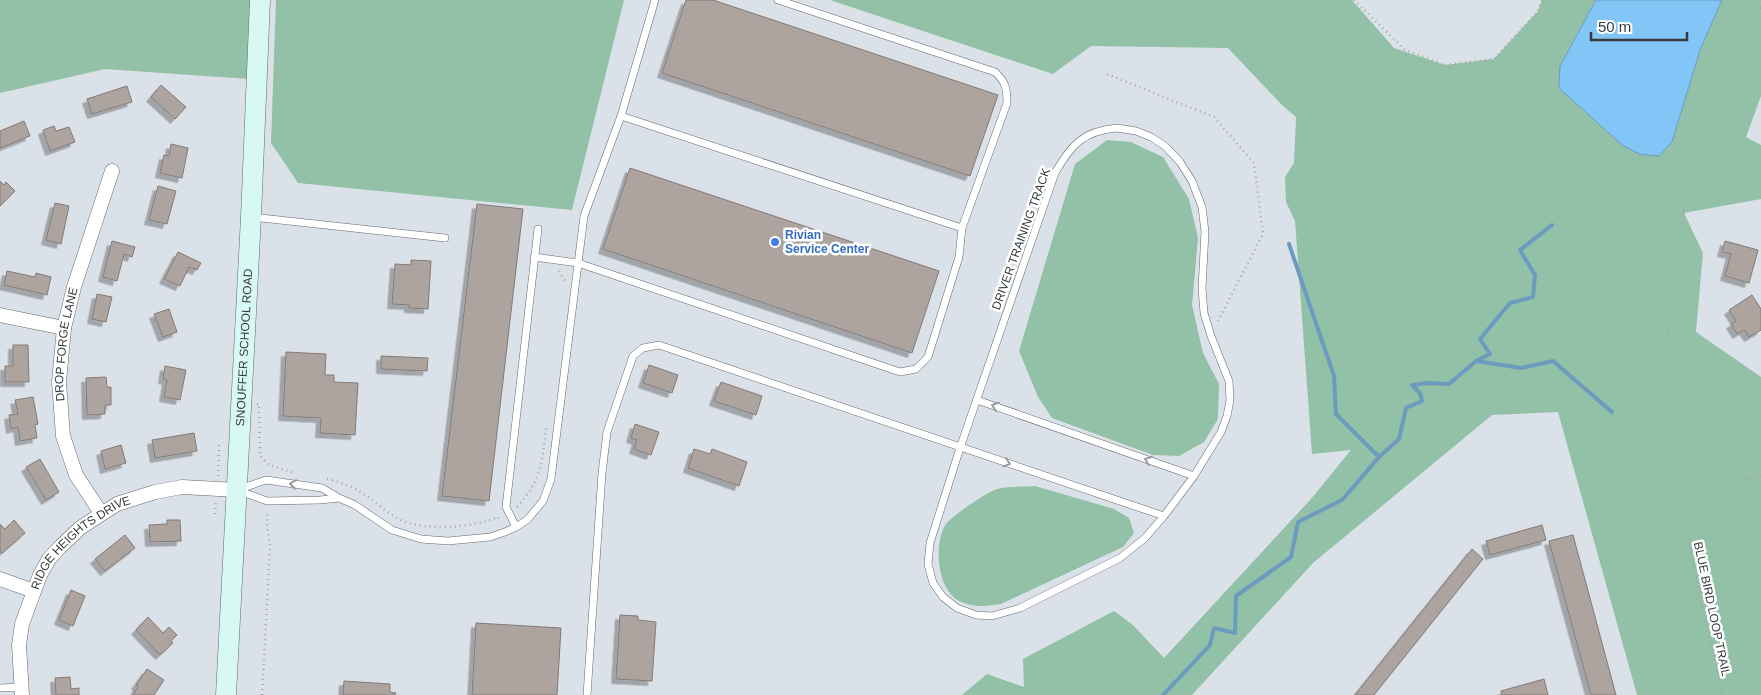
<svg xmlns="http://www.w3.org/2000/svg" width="1761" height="695" viewBox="0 0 1761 695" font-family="Helvetica,sans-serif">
  <defs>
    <filter id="shadow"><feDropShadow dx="-4.5" dy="4.5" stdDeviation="0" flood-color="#0004"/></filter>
  </defs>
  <rect width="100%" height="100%" fill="#dbe1e8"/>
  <path fill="#92c1a7" d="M0 0H250L248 79 105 69 0 93Z
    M276 0H624L572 210 298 183 271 143Z
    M830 0H1352L1394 48 1445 65 1494 59 1538 11 1542 0H1596L1560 66 1672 142 1700 50 1722 0H1761V96L1746 137 1761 145V199L1684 213 1703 253 1696 332 1761 377V695H1637L1558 412 1492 415 1313 563 1192 695H962L987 674 1024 687 1023 659 1114 611 1133 625 1164 658 1311 499 1351 450 1312 454 1295 221 1286 202 1285 177 1294 163 1296 117 1282 105 1228 48 1091 46 1053 74Z
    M1107 140 1131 142 1163 157 1189 199 1198 238 1192 305 1203 353 1219 384 1218 419 1204 442 1179 456 1153 455 1052 418 1038 397 1019 351 1075 164Z
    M1035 486 1114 509 1129 518 1134 533 1123 547 1001 604C986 606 973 608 959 601 937 589 933 544 946 524 952 516 987 492 997 489 1008 486 1023 487 1035 486Z"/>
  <path fill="#82c5f7" stroke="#6c9bbf" d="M1596 0H1722L1700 50 1672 142 1659 156 1639 154 1622 145 1559 88 1560 66Z"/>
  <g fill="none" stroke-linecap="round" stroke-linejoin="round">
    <path stroke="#6c9bbf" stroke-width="4" d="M1289 244 1334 376 1336 414 1379 457
      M1478 360 1490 354 1480 339 1510 303 1533 297 1535 275 1520 250 1552 225
      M1163 695 1210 645 1214 628 1235 633 1236 596 1291 557 1298 522 1342 500 1379 457 1399 439 1406 408 1422 401 1420 393 1412 385 1427 383 1449 384 1476 361 1521 368 1553 361 1612 412"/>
  </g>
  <path fill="#ada4a0" stroke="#837a76" filter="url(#shadow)" d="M686 0H713L998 95 970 176 662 73Z
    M161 85 186 107 175 119 151 97Z
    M127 86 132 102 92 114 87 99Z
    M24 121 30 136 0 148V131Z
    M54 126 56 131 69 127 75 142 50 151 43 130Z
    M171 144 188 148 182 178 160 173 164 155 169 156Z
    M630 168 939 271 912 353 603 249Z
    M0 181 4 185 6 182 15 191 0 206Z
    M158 186 176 191 167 224 149 220Z
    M55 203 69 206 61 244 46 240Z
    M477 204 523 209 489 501 442 496Z
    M112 241 135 247 132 257 124 254 117 281 103 277Z
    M1725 241 1758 250 1749 283 1725 276 1731 254 1722 252Z
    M178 252 201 263 197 270 189 267 180 286 164 279Z
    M411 260 431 261 428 309 409 308V305L392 304 395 264 411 265Z
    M7 271 35 277 36 273 51 277 47 295 4 285Z
    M97 294 112 297 106 322 92 319Z
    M1752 295 1761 309V330L1749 337 1744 330 1737 334 1731 324 1736 321 1729 310Z
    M169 309 177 332 163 337 154 314Z
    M13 345H28L29 382H5V366H13Z
    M286 352 326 354 325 375H334V382L358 383 355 435 320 433 321 418 283 416Z
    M381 356 428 358 427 371 381 369Z
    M649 365 678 375 672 393 643 383Z
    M165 366 186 370 180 400 164 397 167 380 163 379Z
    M106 377 107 387H111V405H105V414L87 415 86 378Z
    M721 382 762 396 756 415 714 401Z
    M33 397 38 424 35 425 37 438 20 441 18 427 11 429 9 415 18 414 15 400Z
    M635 424 659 432 651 455 634 449 637 440 631 438Z
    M194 433 197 451 155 458 152 440Z
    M121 445 126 463 105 469 101 451Z
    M694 449 710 454 712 449 747 462 739 486 688 468Z
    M40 459 59 492 46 500 26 467Z
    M14 520 25 533 2 553 0 551V524L5 529Z
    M167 520H180L181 541 150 542 149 525 167 524Z
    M1542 525 1546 540 1490 555 1486 541Z
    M125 535 135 548 105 571 95 559Z
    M1573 535 1616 695H1591L1549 541Z
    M1472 549 1483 559 1374 695H1355Z
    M71 590 85 596 73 626 59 620Z
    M620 615 638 616V620L656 622 652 681 616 679Z
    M148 617 163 633 169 627 177 635 171 641 173 643 160 655 136 630Z
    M476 623 561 628 557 695H472Z
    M147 669 164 680 154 695H133L138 686 136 685Z
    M70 677 71 689 79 688V695H56L55 678Z
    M1544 679 1548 695H1502L1501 691Z
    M344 681 390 684V692L396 693 395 695H343Z"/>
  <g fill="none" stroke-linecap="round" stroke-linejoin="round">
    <g stroke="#63686f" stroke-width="8">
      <path id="lane" d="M621 116 655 0
        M1117 128 1136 131 1151 137 1165 146 1180 162 1192 181 1202 207 1205 232 1202 288 1204 313 1211 336 1229 381 1230 400 1227 416 1221 432 1194 476 1164 516 1145 538 1120 558 1020 608 992 616 976 615 957 608 943 597 933 583 928 564 930 543 960 448 1055 173C1071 145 1083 131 1117 128Z
        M251 217 445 238
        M534 257 578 263 900 372 916 369 928 357 959 257 962 228 1007 103C1007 89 1006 82 995 72L778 0
        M977 400 1194 476
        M339 498 320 500 267 501 237 490 266 480 322 488 339 498 355 505 392 530 421 539 448 541 490 537 505 532 516 527 527 520 543 501 551 479 584 216 621 116 962 228
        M516 527 506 507 538 229
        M0 688 21 687
        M587 695 602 473 607 432 633 356 643 348 659 345 1164 516"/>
    </g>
    <g stroke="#63686f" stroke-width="15">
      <g id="street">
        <path d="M0 315 64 328"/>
        <path id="s1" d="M101 513 76 475 63 436 59 382 64 328 74 287 112 171"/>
        <path d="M0 579 34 591"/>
        <path id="s2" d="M22 695 19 645 22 624 40 575 49 559 60 547 80 528 117 504 155 492 182 487 237 490"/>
      </g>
    </g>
    <g stroke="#63686f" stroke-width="21">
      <g id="secondary">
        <path id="s3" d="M226 695 251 217 260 0"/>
      </g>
    </g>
    <path stroke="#a2a7ac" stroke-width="2.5" stroke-dasharray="1 4" stroke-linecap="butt" d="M1004 0 1049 12 1136 21 1147 0
      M1275 0 1292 23 1307 0
      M1354 0 1405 50 1445 65
      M1542 0 1538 11 1494 59 1445 65 1522 102 1559 123 1624 188 1645 200 1669 210 1684 213 1679 165 1713 76 1748 13 1761 8
      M1107 74 1214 117 1254 163 1263 234 1217 323
      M1684 213 1663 275 1661 309 1677 358 1700 395 1724 424 1745 480
      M559 271 565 281
      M257 404H259L260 456 269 465 295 473
      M218 476 219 445
      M327 479C343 482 359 490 372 500 380 506 388 513 397 518 421 532 473 528 498 517L499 520 501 519
      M517 507C542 480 542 462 546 428
      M215 514 216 501
      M262 695 270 549C270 537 265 525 268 514
      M1722 695 1687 537 1732 484 1761 475"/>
    <use href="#lane" stroke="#fff" stroke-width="7"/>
    <use href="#street" stroke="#fff" stroke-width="14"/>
    <use href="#secondary" stroke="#d7f9f1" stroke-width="20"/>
  </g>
  <defs><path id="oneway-chevron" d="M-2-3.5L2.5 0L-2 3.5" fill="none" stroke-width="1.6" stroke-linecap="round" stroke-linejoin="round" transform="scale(1.25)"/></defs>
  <g stroke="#9b9c9e">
    <use href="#oneway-chevron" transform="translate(995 406) rotate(-161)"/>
    <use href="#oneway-chevron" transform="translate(1148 460) rotate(-160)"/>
    <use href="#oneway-chevron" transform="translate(1007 463) rotate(18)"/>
    <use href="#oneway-chevron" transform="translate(293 484) rotate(-172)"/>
  </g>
  <circle fill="#3f7fe0" stroke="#fff" stroke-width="2" cx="775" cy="242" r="5"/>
  <g text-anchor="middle" stroke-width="5" stroke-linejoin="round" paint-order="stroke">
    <g font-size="12" font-weight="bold" fill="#366cbe" stroke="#fff" text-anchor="start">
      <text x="785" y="239">Rivian<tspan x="785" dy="14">Service Center</tspan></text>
    </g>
    <g font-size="12" fill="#373a3d" stroke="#fff">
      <text transform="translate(1021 239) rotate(-70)" y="4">DRIVER TRAINING TRACK</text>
      <text dy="4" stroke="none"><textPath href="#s1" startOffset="179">DROP FORGE LANE</textPath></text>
      <text dy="4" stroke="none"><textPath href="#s3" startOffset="348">SNOUFFER SCHOOL ROAD</textPath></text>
      <text dy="4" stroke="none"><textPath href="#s2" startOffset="176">RIDGE HEIGHTS DRIVE</textPath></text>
      <text transform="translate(1712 609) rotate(78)" y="4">BLUE BIRD LOOP TRAIL</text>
    </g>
  </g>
  <path d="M1591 32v8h96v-8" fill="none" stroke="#373a3d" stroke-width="2.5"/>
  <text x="1598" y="32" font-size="15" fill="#373a3d" stroke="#ffffff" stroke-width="4" paint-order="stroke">50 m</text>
</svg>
